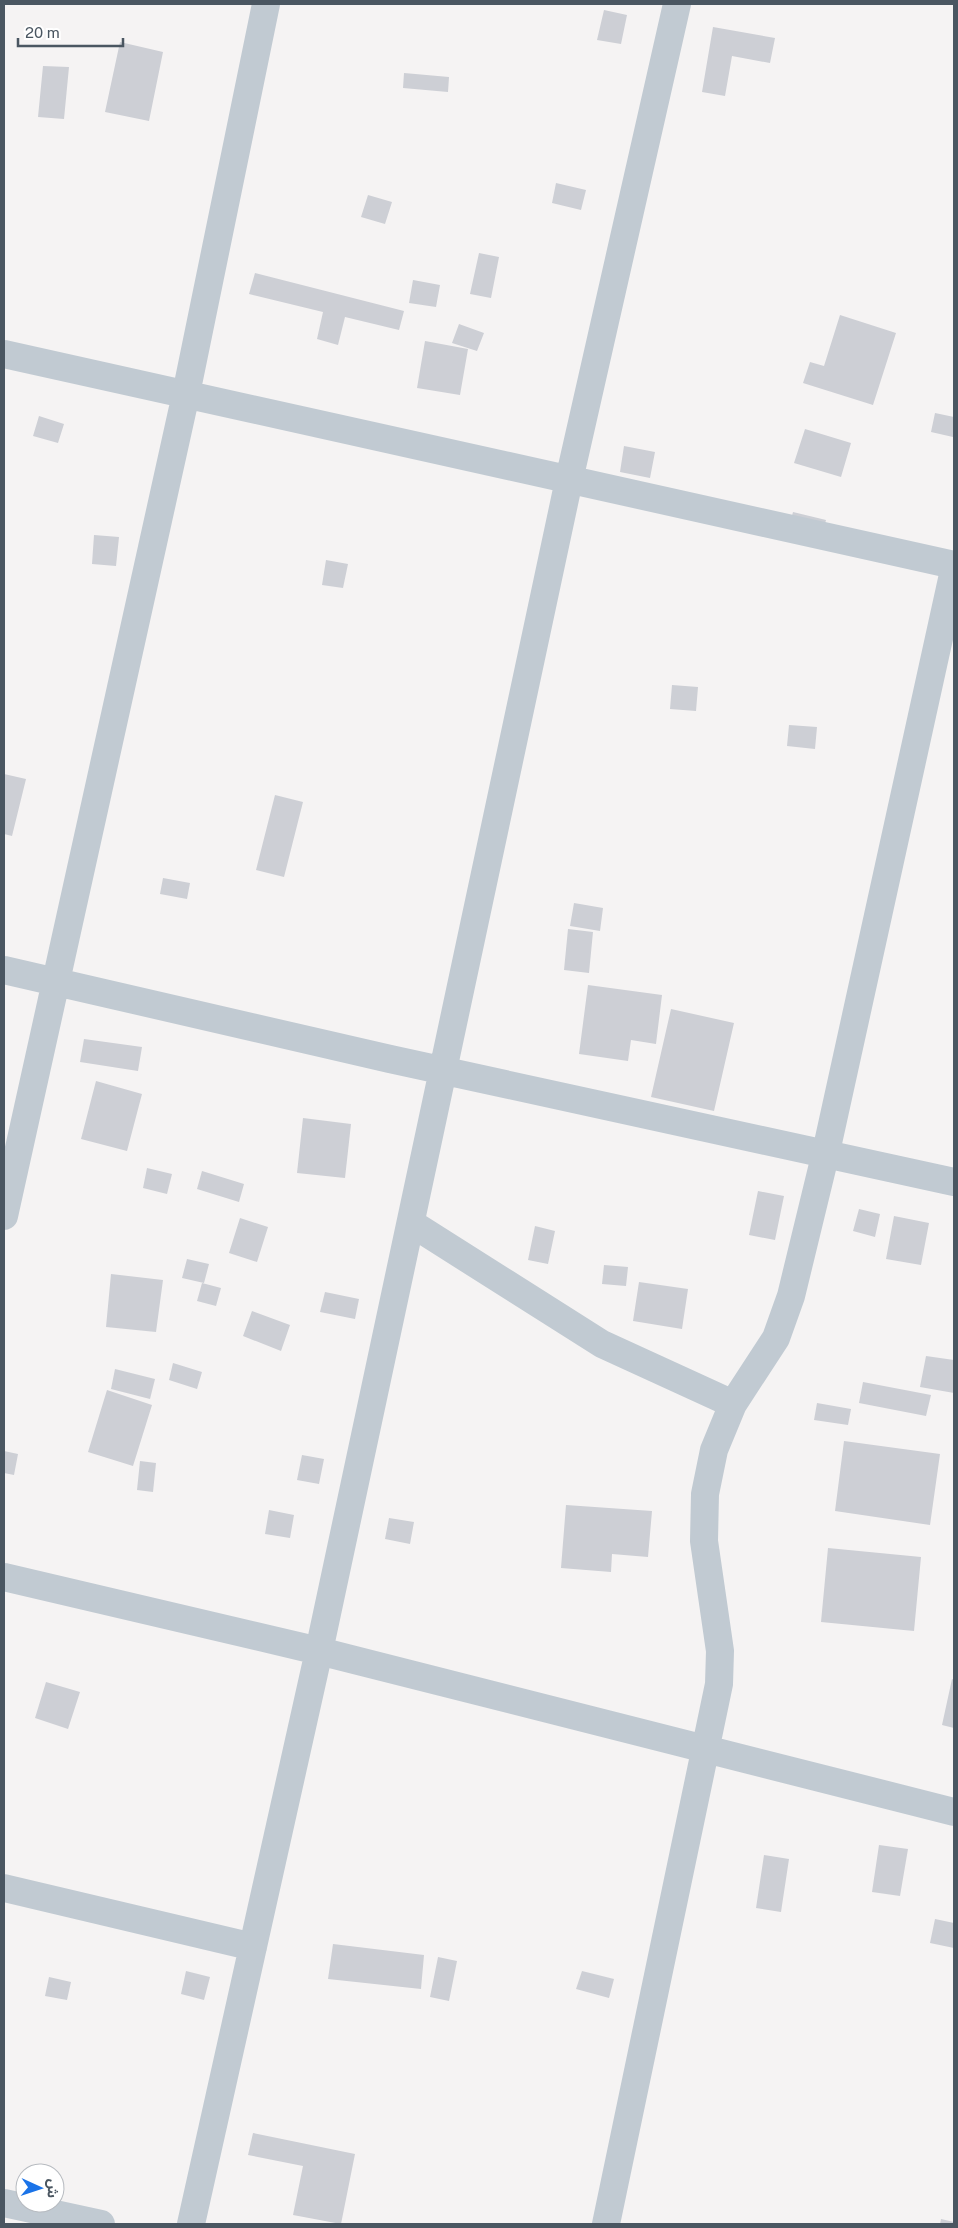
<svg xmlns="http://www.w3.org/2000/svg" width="958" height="2228" viewBox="0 0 958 2228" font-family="'Public Sans','Noto Sans Arabic',sans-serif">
  <rect width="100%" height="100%" fill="#f5f3f3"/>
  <path fill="#cdcfd5" d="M604 10 627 15 621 44 597 40Z
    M713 27 775 38 770 63 732 56 725 96 702 92Z
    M120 42 163 52 149 121 105 112Z
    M43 66 69 67 64 119 38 117Z
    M404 73 449 77 448 92 403 88Z
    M556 183 586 190 581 210 552 203Z
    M368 195 392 202 385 224 361 217Z
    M479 253 499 257 491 298 470 294Z
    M255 273 404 311 399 330 345 317 338 345 317 339 323 312 249 294Z
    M413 280 440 285 436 307 409 303Z
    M840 315 896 333 873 405 803 383 810 362 824 366Z
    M459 324 484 333 477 351 452 343Z
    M425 341 468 349 460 395 417 388Z
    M935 413 954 417 953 437 931 432Z
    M39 416 64 424 58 443 33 436Z
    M805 429 851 443 841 477 794 463Z
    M624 446 655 452 650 478 620 472Z
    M793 512 826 520 822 535 789 527Z
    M94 535 119 537 116 566 92 564Z
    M326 560 348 564 343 588 322 585Z
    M672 685 698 687 696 711 670 709Z
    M789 725 817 727 815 749 787 746Z
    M4 774 26 779 12 836 4 834Z
    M275 795 303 802 284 877 256 870Z
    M163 878 190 883 187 899 160 894Z
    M574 903 603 908 600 931 570 926Z
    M568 929 593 932 589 973 564 970Z
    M588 985 662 995 656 1044 631 1040 628 1061 579 1054Z
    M671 1009 734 1023 714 1111 651 1097Z
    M84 1039 142 1047 138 1071 80 1062Z
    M96 1081 142 1094 127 1151 81 1139Z
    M303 1118 351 1124 345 1178 297 1173Z
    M147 1168 172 1174 167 1194 143 1188Z
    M202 1171 244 1184 239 1202 197 1189Z
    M758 1191 784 1196 775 1240 749 1235Z
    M859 1209 880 1214 875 1237 853 1231Z
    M894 1216 929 1223 921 1265 886 1259Z
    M240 1218 268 1227 257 1262 229 1253Z
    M535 1226 555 1231 548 1264 528 1260Z
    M187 1259 209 1264 204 1283 182 1278Z
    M604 1265 628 1267 626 1286 602 1284Z
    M111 1274 163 1280 156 1332 106 1327Z
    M639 1282 688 1289 682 1329 633 1321Z
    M202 1283 221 1288 216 1306 197 1301Z
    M325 1292 359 1299 355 1319 320 1312Z
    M252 1311 290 1325 281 1351 243 1336Z
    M926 1356 954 1360V1393L920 1387Z
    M173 1363 202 1372 197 1389 169 1380Z
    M115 1369 155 1379 150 1399 111 1389Z
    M863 1382 931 1395 926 1416 859 1403Z
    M107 1390 152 1405 133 1466 88 1452Z
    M817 1403 851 1409 848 1425 814 1420Z
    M844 1441 940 1454 930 1525 835 1511Z
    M4 1451 18 1454 14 1475 4 1473Z
    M302 1455 324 1459 319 1484 297 1480Z
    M140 1461 156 1463 153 1492 137 1490Z
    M566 1505 652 1511 648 1557 612 1554 611 1572 561 1568Z
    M269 1510 294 1515 290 1538 265 1534Z
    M389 1518 414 1522 410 1544 385 1539Z
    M828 1548 921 1557 914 1631 821 1622Z
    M952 1679 954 1680V1728L942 1725Z
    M46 1682 80 1692 68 1729 35 1718Z
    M879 1845 908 1849 900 1896 872 1892Z
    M764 1855 789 1859 781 1912 756 1908Z
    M935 1919 954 1923V1948L930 1943Z
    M333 1944 424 1955 421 1989 328 1979Z
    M438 1957 457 1961 449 2001 430 1997Z
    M186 1971 210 1977 204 2000 181 1994Z
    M582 1971 614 1979 609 1998 576 1989Z
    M49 1977 71 1982 67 2000 45 1996Z
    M253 2133 355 2154 341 2224 293 2215 303 2166 248 2155Z
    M941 2219 954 2222V2224H940Z"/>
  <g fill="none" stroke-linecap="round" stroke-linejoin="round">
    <path stroke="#c1cad2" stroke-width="28" d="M4 354 954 565
      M4 970 390 1059 954 1182
      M4 1216 186 394 266 4
      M411 1223 602 1344 733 1404
      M4 1577 319 1651 954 1812
      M4 1888 253 1947
      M4 2203 101 2224
      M191 2224 319 1651 569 480 677 4
      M606 2224 719 1684 720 1651 704 1541 705 1494 714 1450 733 1404 776 1338 791 1296 826 1152 954 570"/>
  </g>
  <rect width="958" height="2228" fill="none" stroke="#4a5661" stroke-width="10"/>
  <g transform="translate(40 2188) rotate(93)"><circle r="24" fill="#ffffff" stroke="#b7bbc0"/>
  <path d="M0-4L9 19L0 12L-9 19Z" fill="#1a73e8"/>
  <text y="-8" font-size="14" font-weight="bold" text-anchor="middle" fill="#4a5661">ش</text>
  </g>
  <path d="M18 38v8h105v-8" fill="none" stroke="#4a5661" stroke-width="2.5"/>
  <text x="25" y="38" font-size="15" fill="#4a5661" stroke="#ffffff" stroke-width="4" paint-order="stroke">20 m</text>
</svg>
